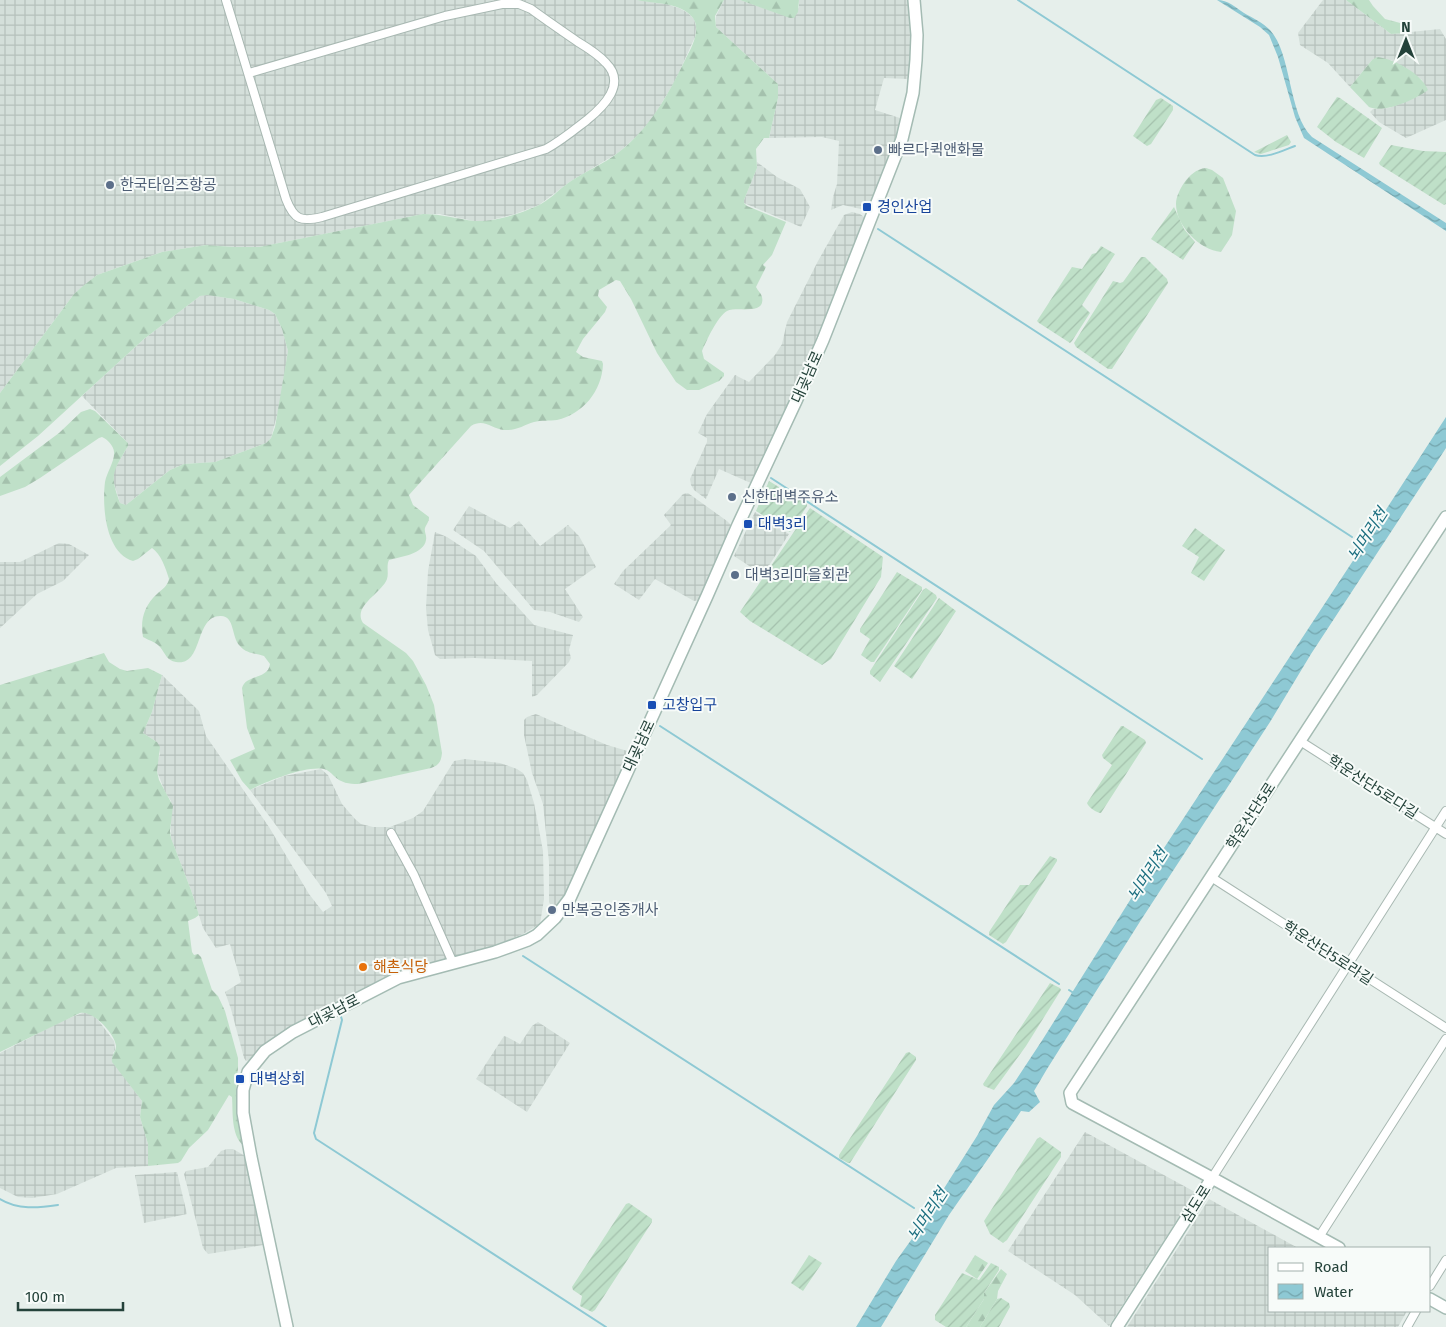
<svg xmlns="http://www.w3.org/2000/svg" width="1446" height="1327" viewBox="0 0 1446 1327" font-family="'Fira Sans','Noto Sans KR',sans-serif">
  <defs>
    <pattern id="industrial-grid" width="8" height="8" patternUnits="userSpaceOnUse" patternTransform="scale(1.25)"><rect width="8" height="8" fill="#d4dfda"/><path d="M0 4h8M4 0v8" fill="none" stroke="#b6c1bc"/></pattern>
    <pattern id="forest-firs" width="22" height="20" patternUnits="userSpaceOnUse" patternTransform="scale(1.25)"><rect width="22" height="20" fill="#bfe0c8"/><path d="M5 1l3.5 6h-7zM16 11l3.5 6h-7z" fill="#a4c1ad"/></pattern>
    <pattern id="garden-furrows" width="10" height="10" patternUnits="userSpaceOnUse" patternTransform="scale(1.25)"><rect width="10" height="10" fill="#bfe0c8"/><path d="M-1 1l2-2M0 10L10 0M9 11l2-2" fill="none" stroke="#a4c1ad"/></pattern>
    <pattern id="water-waves" width="16" height="10" patternUnits="userSpaceOnUse" patternTransform="scale(1.25)"><rect width="16" height="10" fill="#8ec9d4"/><path d="M0 5q4-4 8 0t8 0" fill="none" stroke="#74a5ad"/></pattern>
  </defs>
  <rect width="100%" height="100%" fill="#e6efeb"/>
  <path fill="url(#industrial-grid)" d="M0 0H637L665 4 679 8 688 13 694 19 696 27 695 37 675 81 652 119 637 136 618 153 571 181 539 205 515 214 488 221H474L440 214H423L259 247H234L206 245 162 252 139 260 97 275 74 294 0 393Z
    M724 0H740L793 18 799 7V0H911L913 17 911 77 908 79 884 78 875 110 903 119 872 203 869 207 861 209 843 205 831 210 833 197 837 184 839 141 822 137 769 138 778 98V84L716 27V16Z
    M1323 0H1346L1391 34 1440 29 1446 39V120L1406 138 1379 122 1370 112 1373 109 1389 108 1397 105 1426 91 1422 80 1391 60H1372L1350 87 1328 63 1300 45 1298 33Z
    M757 162 777 177 800 189 810 207 801 227 744 203V200L757 168Z
    M852 212 860 214 864 217 865 221 824 330 753 484 719 469 706 499 694 490 691 485 690 479 707 442V438L698 433 707 414 735 375 749 382 775 355 782 344 787 322 818 261 844 215Z
    M207 295 234 299 269 310 275 314 282 329 288 351 281 400 271 438 266 443 215 462 184 464 170 470 126 505 120 503 113 480 114 470 128 446V443L82 396 144 339 200 296Z
    M688 493 727 521 731 525 732 530 701 600 694 601 655 579 639 600 614 584 623 571 671 525 664 515 683 494Z
    M469 506 510 528 519 521 540 546 568 525 579 536 596 567 565 589 583 617 579 622 550 612 534 610 484 551 453 530Z
    M755 512 789 534 763 575 734 556Z
    M435 532 447 537 476 556 496 583 534 625 573 635 569 650 571 658 569 662 537 695 532 697V661L474 658 440 659 435 655 428 630 426 608 428 571Z
    M59 543 69 544 89 555 63 581 37 594 0 628V562H20Z
    M162 675 199 711 206 736 269 827 309 894 323 912 332 906 326 893 250 790 284 776 321 769 328 775 342 804 355 819 361 824 373 827H390L413 818 423 811 454 761 465 759 500 763 517 769 523 773 527 780 534 803 543 851 544 899 540 924 523 934 493 946 407 971 250 1060 246 1061 244 1058 231 1009 225 992 241 982 230 944 216 948 203 928 191 890 171 838V801L165 792 157 771V763L160 754 157 742 143 733 152 712Z
    M536 714 607 745 631 752 585 858 559 907 550 904 549 902V862L543 804 532 773 524 735V720L527 717Z
    M85 1012 91 1014 98 1020 114 1041 115 1050 113 1053 128 1082 142 1101 140 1117 148 1144V1166L116 1168 57 1194 32 1198 18 1197 0 1188V1053L64 1020Z
    M538 1022 570 1043 527 1112 476 1079 502 1039 504 1036 507 1037 520 1044 532 1026Z
    M1085 1132 1195 1192 1109 1326 1075 1295 1008 1251Z
    M227 1149H233L247 1157 265 1240 263 1245 208 1254 203 1248 184 1174 186 1171 208 1167 221 1151Z
    M177 1172 187 1214 144 1223 135 1175Z
    M1209 1199 1298 1248H1270V1311H1407L1398 1327H1127Z"/>
  <path fill="url(#forest-firs)" d="M637 0H724L715 16 716 27 778 84V98L769 138H764L756 149 757 168 744 200V203L747 206 786 222 772 255 763 265 766 267 756 287C758 291 761 293 762 297 766 316 737 306 727 311 717 317 707 340 702 351L704 359 724 373V376L719 381 699 390H687L676 382 657 353 631 299 620 281 616 280 599 290 598 296 607 307 605 312 583 339 576 352 583 357 602 361 603 364C602 391 583 414 557 420 550 421 541 420 534 422 524 425 516 431 504 430 492 429 484 418 471 426L409 495 413 505 429 517C429 522 427 523 425 528 424 532 427 535 426 540 424 554 400 557 389 560 386 566 389 573 387 579 382 593 352 606 363 623L406 653 413 661 426 685 434 705 442 753C441 762 439 765 431 768L358 784C349 784 341 783 334 776 331 773 328 770 324 769 304 766 268 781 250 790L242 781 230 760 255 749 247 728 242 688C246 674 268 680 270 664L264 656C255 653 247 654 240 646 231 637 235 616 221 616 194 615 204 667 176 662 167 661 165 653 160 647 156 642 148 640 143 637 140 620 144 606 157 594 162 589 167 587 169 579 166 569 161 554 152 548L138 559 133 561C105 553 102 505 105 482 107 472 115 461 114 452 114 446 107 439 102 437L99 438 40 478 25 487 0 496V477L59 433 81 412 90 409 95 411 128 443V446C113 472 109 474 120 503L126 505 170 470 184 464 215 462 266 443 271 438 275 427 288 351 282 329 275 314 269 310 234 299 207 295 200 296 144 339 38 436 0 466V393L74 294 83 286 97 275 162 252 206 245 234 247H259L423 214C442 214 457 219 475 221 495 222 519 214 537 206 549 201 559 189 571 181 586 171 604 164 619 152 651 127 669 93 686 58 692 47 701 30 693 18 681 2 654 4 637 0Z
    M740 0H799L798 12 794 18H790Z
    M1346 0H1369L1373 6 1385 19 1404 24V33L1391 34Z
    M1377 57C1394 59 1421 73 1428 90 1416 99 1384 114 1369 107L1350 87 1372 60Z
    M1206 168 1212 170 1223 178 1236 211 1232 235 1221 252C1200 250 1176 226 1176 204 1176 197 1180 189 1184 183 1190 175 1196 169 1206 168Z
    M104 653 109 662 120 669 127 671 148 668 162 675 152 712 143 733 157 742 160 747 157 771 159 780 173 806 170 831 171 838 191 890 199 915 195 918 188 921 192 952 194 955 198 954 201 957 212 990 218 996 225 1011 238 1058V1069L236 1082 243 1145C231 1135 233 1112 232 1097L229 1095 208 1130 189 1148 181 1161 178 1163 148 1166V1144L140 1117 142 1101 112 1062C111 1055 116 1052 116 1046 115 1034 93 1010 80 1013L0 1052V685Z
    M975 1255 988 1263 977 1279 965 1271Z
    M1001 1269 1007 1274 998 1291 997 1299 980 1327H966L984 1299V1293Z"/>
  <path fill="url(#garden-furrows)" d="M1337 97 1340 98 1382 128 1364 158 1336 142 1317 127Z
    M1161 98 1173 106V110L1151 144 1147 146 1133 136 1156 100Z
    M1287 135 1291 142 1289 145 1261 154 1254 152Z
    M1391 145 1423 151 1446 152V204L1444 205 1380 165 1379 163Z
    M1174 207 1184 229 1195 242 1183 260 1151 239Z
    M1101 246 1115 254 1082 305 1090 313 1072 341 1070 343 1039 323 1037 321 1072 267 1082 269 1092 254 1096 253Z
    M1141 257H1145L1167 279 1168 283 1112 369H1108L1076 347 1074 343 1113 281 1120 283 1123 282Z
    M769 481 807 504V506L790 532 756 511Z
    M810 508 883 557 881 577 831 659 822 665 750 621 740 612Z
    M1195 528 1225 550 1204 581 1191 573 1199 557 1182 546Z
    M897 572 922 587V590L874 662H871L861 655 870 639 860 632V629Z
    M926 588 936 595 937 598 880 682 870 674V671L923 590Z
    M939 598 956 611 912 679 894 666Z
    M1121 726H1123L1145 740 1146 743 1101 813C1097 813 1088 807 1087 803L1112 765 1103 758 1102 755Z
    M1050 856 1057 859V861L1006 942 1003 944 989 935V932L1020 885H1029Z
    M1050 983 1060 988 1061 990 1026 1046 994 1090 984 1086 983 1084Z
    M909 1052 916 1057V1060L850 1163H848L839 1158V1155L906 1053Z
    M1040 1137 1061 1152V1157L1007 1240 1003 1243 990 1234 984 1221 1037 1139Z
    M629 1203 652 1219V1222L595 1310 592 1312 580 1306 582 1296 573 1290 572 1287 626 1204Z
    M809 1255 822 1263 803 1291 791 1283Z
    M991 1263 999 1267V1270L984 1293V1299L966 1327H946L935 1320V1315L962 1273 979 1280Z
    M1001 1298 1009 1303 1010 1307 999 1327H980L997 1299Z"/>
  <path fill="url(#water-waves)" d="M1217 0C1228 0 1235 7 1244 13 1253 18 1263 23 1270 30 1292 54 1288 114 1312 137L1446 223V231L1304 138 1295 117 1278 57 1269 35 1260 27Z
    M1446 417V448L1311 654 1270 722 1141 920 1047 1069 1034 1091 1040 1102 1029 1112 1021 1111 1015 1120 949 1215 881 1327H856L896 1261 914 1236 977 1136 994 1105 1014 1083 1043 1039 1137 889 1362 547 1360 544 1361 541 1365 542Z"/>
  <g fill="none" stroke-linecap="round" stroke-linejoin="round">
    <path stroke="#8ec9d4" stroke-width="2" d="M1018 0 1255 155C1267 159 1284 150 1295 146
      M878 229 1352 537
      M771 478 1202 759
      M660 726 1059 984
      M523 956 914 1208
      M1069 990 1075 994
      M340 1013 342 1020 314 1133 316 1139 606 1327
      M0 1199C18 1210 38 1208 58 1205
      M922 1213 929 1217"/>
    <g stroke="#a8b8b2" stroke-width="10">
      <path id="street" d="M226 0 286 199C294 220 301 222 322 217L546 149C561 141 574 130 587 120 603 107 627 84 606 63 598 54 588 48 578 42 562 31 546 20 531 9L519 4H502L445 16 249 73
        M1300 741 1446 834
        M391 833 414 875 453 963
        M1211 877 1446 1028
        M1212 1178 1446 811
        M1319 1237 1446 1039
        M1430 1286 1446 1260
        M1407 1327 1416 1311"/>
    </g>
    <g stroke="#a4bbb3" stroke-width="14">
      <path id="secondary" d="M1212 1178 1072 1103 1070 1093 1446 517
        M1430 1299 1446 1308
        M287 1327 251 1157 243 1113V1090L248 1072 265 1051 293 1032 398 978 495 952 528 940 537 935 555 918 570 898 707 596 738 525 796 401 823 340 902 139 913 93 916 60 917 35 914 0
        M1117 1327 1212 1178 1339 1248"/>
    </g>
    <use href="#street" stroke="#fff" stroke-width="8"/>
    <use href="#secondary" stroke="#fff" stroke-width="11"/>
  </g>
  <g fill="#5c6f8a" stroke="#f7fbf9" stroke-width="2">
    <circle cx="878" cy="150" r="5"/>
    <circle cx="110" cy="185" r="5"/>
    <circle cx="732" cy="497" r="5"/>
    <circle cx="735" cy="575" r="5"/>
    <circle cx="552" cy="910" r="5"/>
  </g>
  <g fill="#1a4fb4" stroke="#f7fbf9" stroke-width="2">
    <rect x="862" y="202" width="10" height="10" rx="2.5"/>
    <rect x="743" y="519" width="10" height="10" rx="2.5"/>
    <rect x="647" y="700" width="10" height="10" rx="2.5"/>
    <rect x="235" y="1074" width="10" height="10" rx="2.5"/>
  </g>
  <circle fill="#e8710a" stroke="#f7fbf9" stroke-width="2" cx="363" cy="967" r="5"/>
  <g text-anchor="middle" stroke-width="4" stroke-linejoin="round" paint-order="stroke">
    <g font-size="15" fill="#4e5e75" stroke="#f7fbf9" text-anchor="start">
      <text x="888" y="155">빠르다퀵앤화물</text>
      <text x="120" y="190">한국타임즈항공</text>
      <text x="742" y="502">신한대벽주유소</text>
      <text x="745" y="580">대벽3리마을회관</text>
      <text x="562" y="915">만복공인중개사</text>
    </g>
    <g font-size="15" fill="#164399" stroke="#f7fbf9" text-anchor="start">
      <text x="877" y="212">경인산업</text>
      <text x="758" y="529">대벽3리</text>
      <text x="662" y="710">고창입구</text>
      <text x="250" y="1084">대벽상회</text>
    </g>
    <g font-size="15" fill="#24423a" stroke="#f7fbf9">
      <text transform="translate(807 377) rotate(-66)" y="5">대곶남로</text>
      <text transform="translate(639 746) rotate(-65)" y="5">대곶남로</text>
      <text transform="translate(1373 787) rotate(33)" y="5">학운산단5로다길</text>
      <text transform="translate(1251 816) rotate(-57)" y="5">학운산단5로</text>
      <text transform="translate(1328 953) rotate(33)" y="5">학운산단5로라길</text>
      <text transform="translate(334 1011) rotate(-27)" y="5">대곶남로</text>
      <text transform="translate(1196 1204) rotate(-58)" y="5">삼도로</text>
    </g>
    <g font-size="15" fill="#c56008" stroke="#f7fbf9" text-anchor="start">
      <text x="373" y="972">해촌식당</text>
    </g>
    <g font-size="16" font-style="italic" fill="#1c6f80" stroke="#f7fbf9">
      <text transform="translate(1367 534) rotate(-57)" y="6">뇌머리천</text>
      <text transform="translate(1147 874) rotate(-57)" y="6">뇌머리천</text>
      <text transform="translate(927 1214) rotate(-57)" y="6">뇌머리천</text>
    </g>
  </g>
  <rect x="1268" y="1247" width="162" height="65" fill="#f7fbf9" stroke="#a3b1ad"/>
  <rect x="1278" y="1263" width="25" height="8" fill="#ffffff" stroke="#a3b1ad"/>
  <text x="1314" y="1272" font-size="15" fill="#24423a">Road</text>
  <rect x="1278" y="1284" width="25" height="15" fill="url(#water-waves)" stroke="#a3b1ad"/>
  <text x="1314" y="1297" font-size="15" fill="#24423a">Water</text>
  <g transform="translate(1406 40)" stroke="#f7fbf9" stroke-width="4" paint-order="stroke">
  <path d="M0-4L9 19L0 12L-9 19Z" fill="#24423a"/>
  <text y="-8" font-size="14" font-weight="bold" text-anchor="middle" fill="#24423a">N</text>
  </g>
  <path d="M18 1302v8h105v-8" fill="none" stroke="#24423a" stroke-width="2.5"/>
  <text x="25" y="1302" font-size="15" fill="#24423a" stroke="#f7fbf9" stroke-width="4" paint-order="stroke">100 m</text>
</svg>
